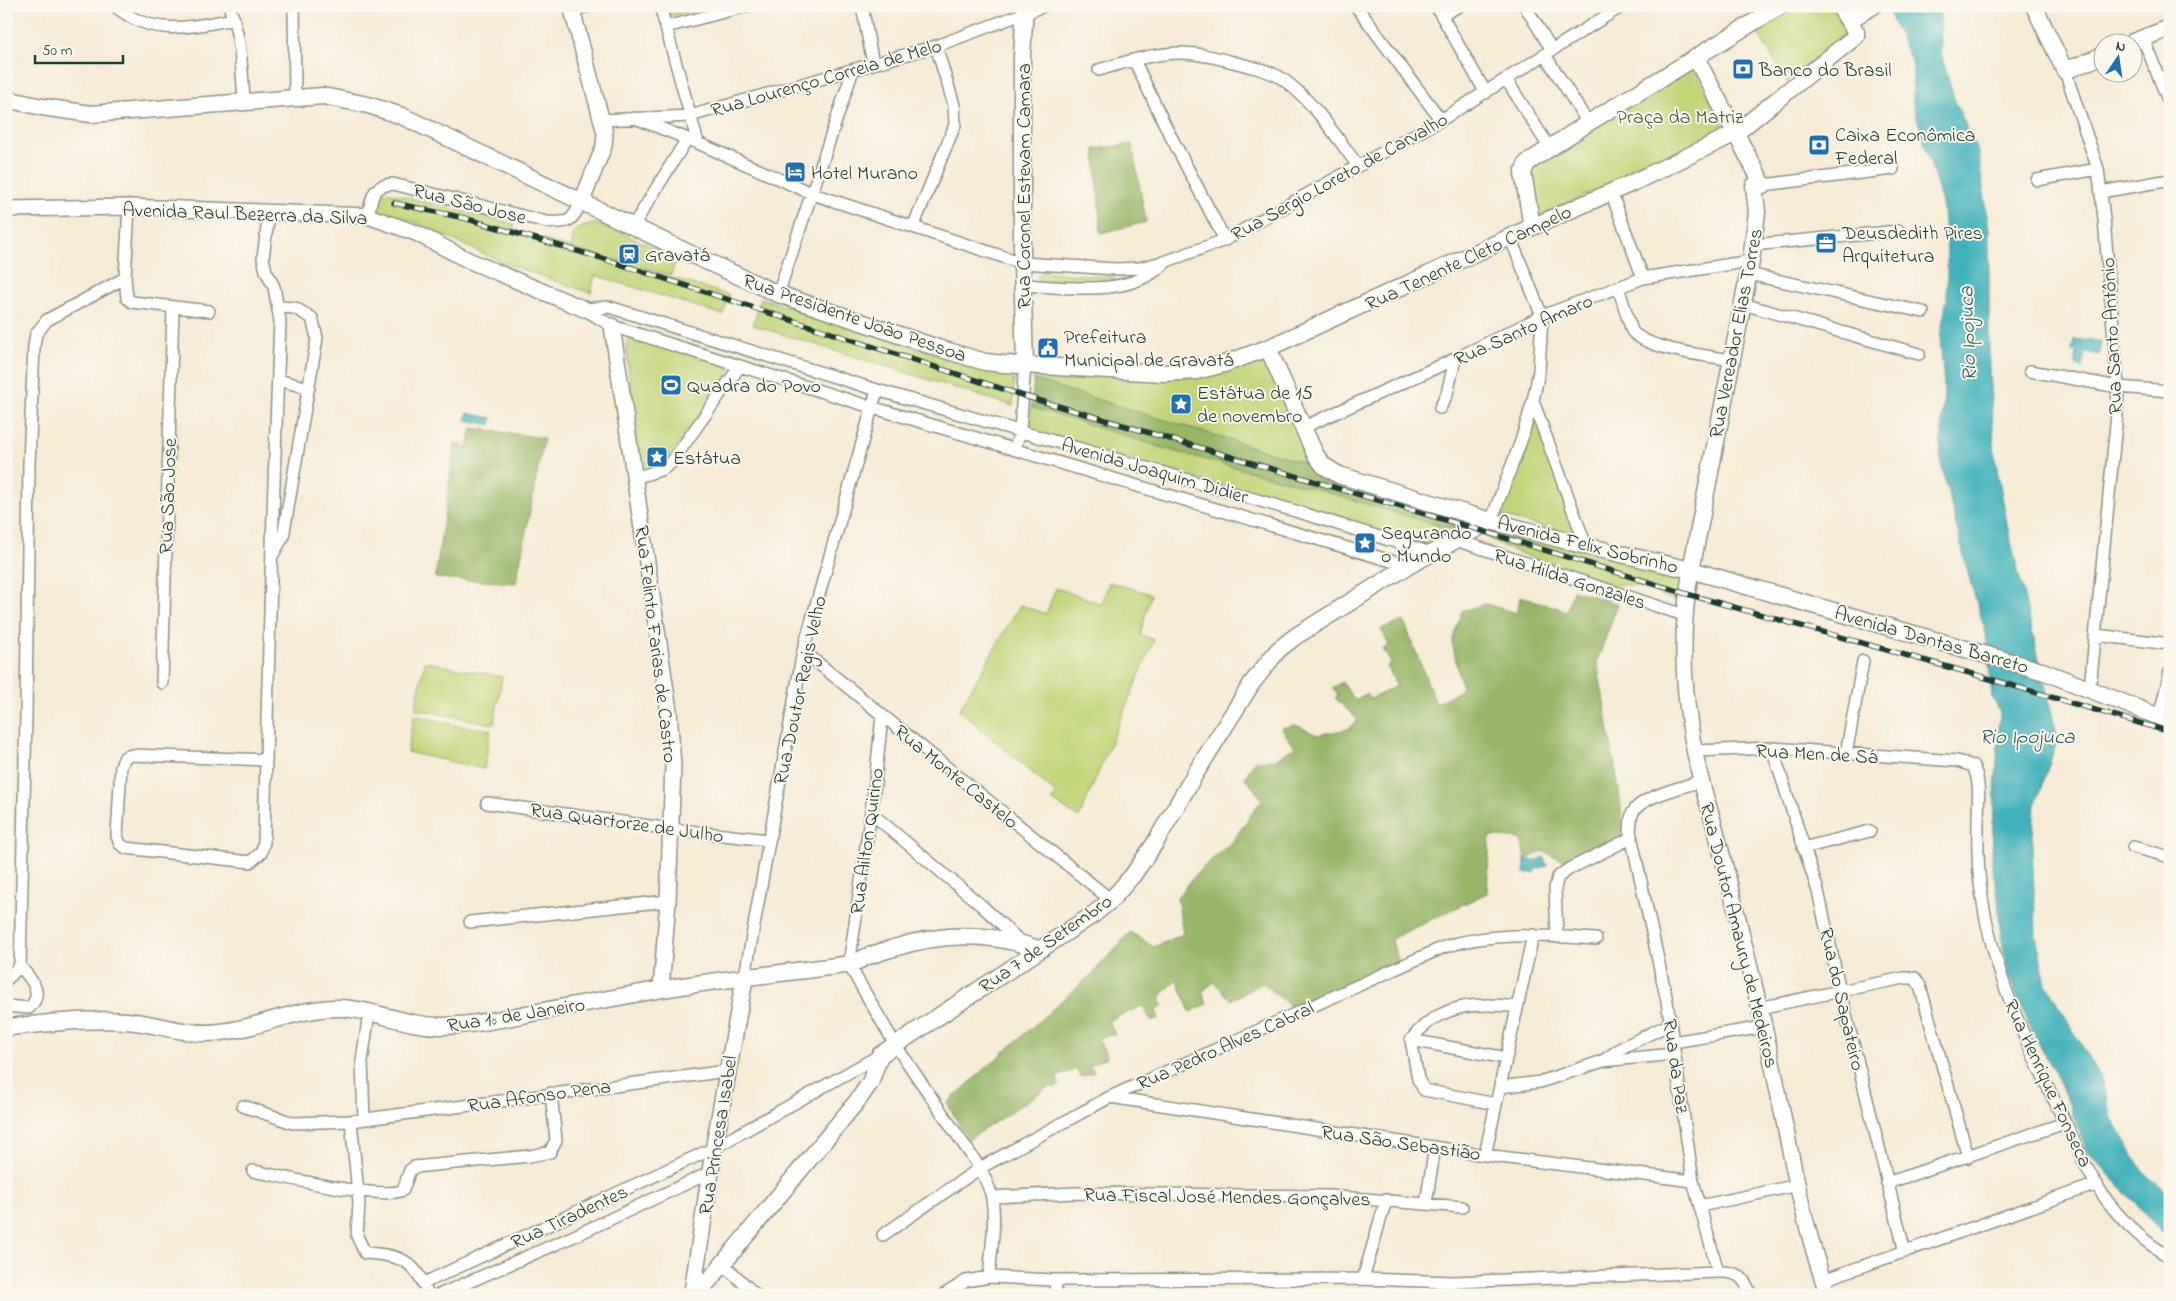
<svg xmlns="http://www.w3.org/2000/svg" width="2176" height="1301" viewBox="0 0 2176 1301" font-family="'Indie Flower',sans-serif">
  <rect width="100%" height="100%" fill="#fbf7ec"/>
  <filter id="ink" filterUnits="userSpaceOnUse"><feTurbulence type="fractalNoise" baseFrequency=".02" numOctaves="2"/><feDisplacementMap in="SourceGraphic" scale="10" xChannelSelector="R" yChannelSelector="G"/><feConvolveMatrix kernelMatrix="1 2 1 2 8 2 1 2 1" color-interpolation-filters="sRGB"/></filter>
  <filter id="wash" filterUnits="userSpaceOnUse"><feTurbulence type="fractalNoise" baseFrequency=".0096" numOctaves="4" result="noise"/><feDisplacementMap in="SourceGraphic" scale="20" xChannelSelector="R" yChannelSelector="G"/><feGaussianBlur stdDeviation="1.12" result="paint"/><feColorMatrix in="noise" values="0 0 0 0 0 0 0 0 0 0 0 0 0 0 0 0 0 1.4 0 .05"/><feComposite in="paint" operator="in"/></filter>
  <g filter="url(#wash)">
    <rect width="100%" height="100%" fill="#f6ebd5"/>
    <path fill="#c1d578" stroke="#708956" d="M666 6H708V8L669 16Z
      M1792 6H1830L1850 35 1787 83 1756 29Z
      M1694 68 1726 130 1678 154 1537 217 1531 178 1533 168 1555 152Z
      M386 192 514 224V231L729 295 723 315 595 275 591 293 504 263 410 220 375 211 376 202Z
      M593 224 605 225 674 257 676 259 671 275 571 248 574 232 582 227Z
      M1043 272 1113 277 1115 281 1113 285 1038 282 1037 277Z
      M761 298 990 371 1014 373 1013 406 753 325Z
      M629 336 730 367V371L666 462 647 471 641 468 636 440 626 345 627 338Z
      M1267 359 1314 468 1304 463 1034 380V373L1198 377Z
      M1031 407 1174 451 1317 489 1460 531 1423 546 1030 430Z
      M1534 415 1577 536 1498 515Z
      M1487 528 1682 574 1678 602C1660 595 1632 580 1613 586 1592 579 1491 547 1483 533Z
      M1109 582 1151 594 1140 635 1154 640 1079 818 1052 800 1057 794 959 710 1020 605 1046 614 1056 588 1102 604Z
      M425 662 502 677 494 724 415 709Z
      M414 715 456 725 491 730 484 769 407 752Z"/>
    <path fill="#98b668" stroke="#5c7a4e" d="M1132 144 1146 222 1101 233 1095 149Z
      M1034 380 1308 464 1326 474 1458 513 1461 521 1459 529 1440 526 1317 489 1177 452 1031 407Z
      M472 428 544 438 516 583 435 578 455 444 468 447Z
      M1573 590 1618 604 1597 661 1619 790 1624 836 1570 864 1543 851 1525 860 1521 839 1490 836 1487 893 1391 939 1399 962 1290 1006 1263 983 1231 1000 1214 982 1202 992 1207 1004 1190 1012 1177 979 1161 996 1162 1006 1156 1011 1159 1019 1151 1020 1142 1006 1108 1021 1115 1034 1098 1038 1107 1057 1090 1065 1094 1072 1081 1077 1076 1069 1057 1077 1059 1086 1054 1088 1050 1086 968 1140 947 1103 1093 973 1130 932 1154 947 1183 934 1177 897 1200 870 1232 842 1262 799 1245 778 1254 761 1276 759 1295 747 1281 728 1296 725 1317 735 1348 729 1358 720 1335 698 1338 695 1332 688 1342 682 1355 700 1366 694 1370 699 1397 686 1387 666 1391 663 1383 649 1389 646 1381 629 1404 621 1436 704 1462 689 1452 642 1462 611 1486 604 1516 613 1521 596 1567 611Z"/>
    <path fill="#41b1ba" stroke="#307777" d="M1886 6H1940L1941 53 1954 99 1978 153 1989 228V372L1995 458 2008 529 2058 739 2035 805 2032 849 2036 935 2046 984 2101 1078 2113 1121 2143 1172 2170 1195V1239L2166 1237 2085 1148 2070 1106 2052 1067 2033 1033 2008 975 2000 928 1998 897 1992 866 1993 823 2000 712 1992 697 1986 633 1970 581 1940 460 1944 388 1940 337 1947 298V253L1942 203 1913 104V65Z
      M2074 339 2101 342 2099 355 2085 352 2082 368 2075 365 2077 352 2072 351Z
      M467 413 492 418 491 425 466 420Z
      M1544 857 1547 866 1536 869 1535 873H1524L1525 860H1536Z"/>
  </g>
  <g filter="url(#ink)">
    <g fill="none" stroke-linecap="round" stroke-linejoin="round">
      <g stroke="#8a9484" stroke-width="14">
        <path id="minor" d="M115 6C153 38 189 27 234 19
          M229 6C241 36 242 70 244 101
          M294 6 295 97
          M660 6 698 143
          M862 6 873 64
          M1356 6 1441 120
          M1436 6 1486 93
          M1525 6 1552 50
          M573 10 589 6
          M1442 15 1459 6
          M666 27 747 6
          M2143 38 2170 105
          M1545 55 1588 123
          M1134 60 1166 127 1225 240
          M1099 70C1125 62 1154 53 1181 53 1202 53 1224 60 1245 65 1258 69 1272 71 1284 80 1314 102 1336 136 1358 166
          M2065 71 2098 169 2104 219 2118 387 2117 414 2091 678
          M1506 79 1549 147
          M635 118 698 143 813 194 1022 263 1116 269 1139 268 1167 261 1225 240 1441 120 1622 6
          M602 120 690 116 936 46 1044 6
          M2037 180 2098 169
          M1763 185 1893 169
          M1611 192 1643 278
          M2101 192 2170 180
          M129 207 125 278 127 298 132 302 209 311
          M368 216C372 197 372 185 393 184L547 222C571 223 571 222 582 201
          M633 226 687 139
          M913 227 955 125 954 105 936 46
          M1753 245 1899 231
          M1748 274 1923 312
          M1023 285C1069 287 1127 298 1164 264
          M1618 287 1632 331C1648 350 1705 355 1730 360
          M778 294 853 70
          M1743 304 1919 354
          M584 309 609 307 877 390 1302 513 1431 553
          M584 309 612 326 871 407 1408 566
          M2030 371 2118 387 2170 391
          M278 380 309 388
          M1533 401 1586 546
          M1440 408 1447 394 1455 359
          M1304 427 1455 359 1542 316 1643 278 1751 261
          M1015 450 1020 430 1025 365
          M635 478 663 469 671 463 740 366
          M1491 521 1521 441 1533 401 1539 371 1542 316 1510 237
          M1456 540 1684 615
          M272 556 283 537 317 338 312 318 295 308 279 307
          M2096 635 2170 644
          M803 651 1111 900
          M162 683 173 308
          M882 716 875 783 849 965 896 1046 980 1168C984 1177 990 1187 992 1198 996 1223 991 1252 989 1277
          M2159 717 2170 672
          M1772 748 1818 891 1840 991 1905 1252
          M1695 751 1772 748 1957 761 1973 766C1981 782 1978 801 1978 819 1978 840 1977 862 1980 883 1990 967 2026 1044 2063 1118 2077 1146 2089 1177 2108 1202 2125 1224 2145 1243 2170 1257
          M1846 754 1863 661
          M266 760 132 755 125 757 121 766 117 836 120 844 126 848 250 862 261 853 264 842C268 668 273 495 280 321L274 287 266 271 263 258 269 212
          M1701 781C1684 787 1642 796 1633 812 1630 818 1631 825 1630 831L1667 1001 1693 1181 1718 1272C1738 1271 1744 1277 1751 1295
          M487 803 671 829 768 840
          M871 813 982 906 1023 944
          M2133 847 2170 857
          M1803 848 1870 831
          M470 922 668 901
          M1557 937 1555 888 1558 877 1569 869 1631 838
          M745 976 803 651 877 390
          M6 980 20 966
          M6 1006 29 1008C45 993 31 979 20 966L26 718 29 464 34 346 36 334 47 320 125 278
          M1759 1008 1840 991 1904 978H1915L1920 986 1968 1157
          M1411 1040 1418 1079 1424 1090 1496 1104
          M1411 1040C1438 1004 1475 1002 1517 1007
          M1411 1040 1506 1058
          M1673 1042 1764 1027
          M1604 1060 1623 1047 1670 1024
          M1500 1087 1540 1082 1603 1061 1674 1054
          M1110 1097 1485 1155 1693 1181
          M243 1106 293 1123 351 1121
          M364 1119 362 1061 369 1013
          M1485 1155 1533 935
          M253 1171C281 1176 382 1201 403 1190L410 1170 414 1167 530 1156 550 1152 556 1140 551 1093
          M1887 1183 2065 1123
          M992 1197 1075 1193 1328 1196 1462 1207
          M1426 1203 1435 1147
          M1700 1206 1798 1185
          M883 1235 980 1168 1110 1097 1444 947C1492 931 1546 936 1596 939
          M723 1264 756 1295
          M1363 1279 1386 1200
          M1055 1280 1056 1295
          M1823 1280 2097 1184
          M424 1283 714 1148 880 1055
          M428 1295C416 1260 400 1255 365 1253L357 1236 359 1203 351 1121 727 1071
          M439 1295 572 1237 711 1172
          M944 1295 966 1281 989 1277 1055 1280 1363 1279 1453 1282 1718 1272"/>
      </g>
      <g stroke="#8a9484" stroke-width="18">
        <path id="tertiary" d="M571 6 605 133 604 146 582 201
          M6 209 129 207 368 216 416 233 468 260 584 309
          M612 326 669 711 673 766 668 901 661 989
          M1691 570C1678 640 1684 712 1701 780 1706 800 1713 819 1718 839 1734 901 1749 964 1764 1026 1785 1116 1797 1208 1828 1295"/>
      </g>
      <g stroke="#8a9484" stroke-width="19">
        <path id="secondary" d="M1025 6 1022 56V263L1025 365
          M2034 6 2065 71 2104 55
          M1849 20 1873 6
          M2133 42 2170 28
          M6 99 42 107 91 114 323 96 368 105 402 116 695 256 778 294 938 348 985 362 1004 364 1162 373 1196 371 1224 364 1268 348 1532 227 1632 183 1736 133 1856 36V32L1839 6
          M1532 227 1523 173 1527 163 1588 123 1780 6
          M1268 348 1315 454 1324 466 1339 475 1491 521 1586 546 1691 570 1997 658 2045 672 2170 721
          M1691 570 1751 261 1757 212 1754 186 1763 185 1696 58
          M6 1027C46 1024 87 1018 127 1021 153 1023 179 1033 205 1033 251 1033 294 1007 340 1008 375 1009 407 1027 443 1026 473 1025 502 1019 532 1013 570 1006 608 999 646 992 711 980 778 974 844 965 851 965 857 961 864 958 873 954 884 951 894 948 941 933 991 932 1038 949
          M692 1295 714 1148 745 976
          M697 1295 858 1100 870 1083 880 1055 1094 914 1111 900 1133 875 1155 843 1195 774 1252 683 1278 650 1296 636 1408 566 1491 521"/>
      </g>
      <use href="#minor" stroke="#fff" stroke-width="11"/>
      <use href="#tertiary" stroke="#fff" stroke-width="15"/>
      <use href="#secondary" stroke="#fff" stroke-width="16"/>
      <g stroke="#1f3d34" stroke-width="5.5">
        <path id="rail" d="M394 203 464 218 598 257 1024 396 1476 529 1687 594 1973 674 2170 732"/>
      </g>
      <use href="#rail" stroke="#fbf7ec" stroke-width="4" stroke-dasharray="11" stroke-linecap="butt"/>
    </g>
  </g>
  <defs>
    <g id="bank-square" transform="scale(1.125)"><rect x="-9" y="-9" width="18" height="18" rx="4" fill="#1f6fb2" stroke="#fbf7ec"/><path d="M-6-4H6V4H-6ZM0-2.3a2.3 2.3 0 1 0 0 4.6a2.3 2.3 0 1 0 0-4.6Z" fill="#fff"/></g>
    <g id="hotel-square" transform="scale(1.125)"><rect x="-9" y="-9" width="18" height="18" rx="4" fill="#1f6fb2" stroke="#fbf7ec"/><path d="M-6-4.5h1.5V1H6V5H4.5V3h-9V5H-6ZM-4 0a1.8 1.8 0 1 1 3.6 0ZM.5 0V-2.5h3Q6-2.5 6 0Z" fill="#fff"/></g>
    <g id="office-square" transform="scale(1.125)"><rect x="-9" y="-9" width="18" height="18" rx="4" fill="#1f6fb2" stroke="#fbf7ec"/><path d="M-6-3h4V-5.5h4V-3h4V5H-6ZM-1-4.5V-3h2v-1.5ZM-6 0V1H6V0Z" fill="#fff"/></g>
    <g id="station-square" transform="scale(1.125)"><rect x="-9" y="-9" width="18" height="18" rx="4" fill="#1f6fb2" stroke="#fbf7ec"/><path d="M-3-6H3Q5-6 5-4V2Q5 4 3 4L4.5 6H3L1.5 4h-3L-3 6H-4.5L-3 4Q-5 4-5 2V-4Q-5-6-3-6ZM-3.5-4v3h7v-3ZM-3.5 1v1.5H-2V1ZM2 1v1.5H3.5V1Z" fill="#fff"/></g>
    <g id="civic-square" transform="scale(1.125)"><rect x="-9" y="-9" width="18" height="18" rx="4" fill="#1f6fb2" stroke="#fbf7ec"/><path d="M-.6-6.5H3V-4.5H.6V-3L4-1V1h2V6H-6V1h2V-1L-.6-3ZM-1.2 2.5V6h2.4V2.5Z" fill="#fff"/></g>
    <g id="stadium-square" transform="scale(1.125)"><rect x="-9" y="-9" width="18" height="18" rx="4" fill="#1f6fb2" stroke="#fbf7ec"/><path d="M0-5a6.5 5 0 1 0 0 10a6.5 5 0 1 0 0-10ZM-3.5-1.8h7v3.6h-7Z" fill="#fff"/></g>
    <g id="sight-square" transform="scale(1.125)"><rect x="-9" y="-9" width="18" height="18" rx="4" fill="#1f6fb2" stroke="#fbf7ec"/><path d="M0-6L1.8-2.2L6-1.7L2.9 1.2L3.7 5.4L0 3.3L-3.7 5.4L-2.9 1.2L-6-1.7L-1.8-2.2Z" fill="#fff"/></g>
  </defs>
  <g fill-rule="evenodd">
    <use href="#bank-square" x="1743" y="69"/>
    <use href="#bank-square" x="1819" y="145"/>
    <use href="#hotel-square" x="795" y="172"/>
    <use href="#office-square" x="1826" y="243"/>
    <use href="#station-square" x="629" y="254"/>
    <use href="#civic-square" x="1048" y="348"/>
    <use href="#stadium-square" x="671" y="385"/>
    <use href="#sight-square" x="1181" y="404"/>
    <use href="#sight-square" x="657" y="457"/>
    <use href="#sight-square" x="1365" y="543"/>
  </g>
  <g text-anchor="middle" stroke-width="4" stroke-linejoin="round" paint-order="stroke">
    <g font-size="20" fill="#1f3d34" stroke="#fbf7ec" text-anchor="start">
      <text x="1759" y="76">Banco do Brasil</text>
      <text x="1835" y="141">Caixa Econômica<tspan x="1835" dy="23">Federal</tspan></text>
      <text x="811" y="179">Hotel Murano</text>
      <text x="1842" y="239">Deusdedith Pires<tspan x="1842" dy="23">Arquitetura</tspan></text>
      <text x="645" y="261">Gravatá</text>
      <text x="1064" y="343">Prefeitura<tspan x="1064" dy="23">Municipal de Gravatá</tspan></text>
      <text x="687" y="392">Quadra do Povo</text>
      <text x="1197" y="399">Estátua de 15<tspan x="1197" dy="23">de novembro</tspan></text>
      <text x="673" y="464">Estátua</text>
      <text x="1381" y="539">Segurando<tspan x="1381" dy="23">o Mundo</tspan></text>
    </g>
    <g font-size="20" fill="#1f3d34" stroke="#fbf7ec">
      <text transform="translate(826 77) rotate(-16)" y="7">Rua Lourenço Correia de Melo</text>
      <text transform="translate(1339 176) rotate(-29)" y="7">Rua Sergio Loreto de Carvalho</text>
      <text transform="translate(1023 186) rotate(-90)" y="7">Rua Coronel Estevam Camara</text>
      <text transform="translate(470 203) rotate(14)" y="7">Rua São Jose</text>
      <text transform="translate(245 213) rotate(2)" y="7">Avenida Raul Bezerra da Silva</text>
      <text transform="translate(1468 257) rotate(-25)" y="7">Rua Tenente Cleto Campelo</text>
      <text transform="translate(855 317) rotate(19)" y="7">Rua Presidente João Pessoa</text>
      <text transform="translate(1523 329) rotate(-24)" y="7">Rua Santo Amaro</text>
      <text transform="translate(1735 333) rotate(-79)" y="7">Rua Vereador Elias Torres</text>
      <text transform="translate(2111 336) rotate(-93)" y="7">Rua Santo Antônio</text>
      <text transform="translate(1155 470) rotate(16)" y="7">Avenida Joaquim Didier</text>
      <text transform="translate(167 496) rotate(-88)" y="7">Rua São Jose</text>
      <text transform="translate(1588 544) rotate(14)" y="7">Avenida Felix Sobrinho</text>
      <text transform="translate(1570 578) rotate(18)" y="7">Rua Hilda Gonzales</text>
      <text transform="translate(1932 639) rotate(16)" y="7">Avenida Dantas Barreto</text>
      <text transform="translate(657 644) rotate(83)" y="7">Rua Felinto Farias de Castro</text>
      <text transform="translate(799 690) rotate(-78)" y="7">Rua Doutor Regis Velho</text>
      <text transform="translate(1817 753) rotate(3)" y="7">Rua Men de Sá</text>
      <text transform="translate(957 776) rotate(39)" y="7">Rua Monte Castelo</text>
      <text transform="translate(627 822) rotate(8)" y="7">Rua Quartorze de Julho</text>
      <text transform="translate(866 841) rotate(-82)" y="7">Rua Ailton Quirino</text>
      <text transform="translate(1740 935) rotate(76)" y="7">Rua Doutor Amaury de Medeiros</text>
      <text transform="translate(1045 943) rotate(-35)" y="7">Rua 7 de Setembro</text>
      <text transform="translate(1843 999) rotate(77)" y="7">Rua do Sapateiro</text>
      <text transform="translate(516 1014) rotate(-9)" y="7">Rua 1º de Janeiro</text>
      <text transform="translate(1225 1045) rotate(-24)" y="7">Rua Pedro Alves Cabral</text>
      <text transform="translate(1677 1066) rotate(82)" y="7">Rua da Paz</text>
      <text transform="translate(2049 1083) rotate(65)" y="7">Rua Henrique Fonseca</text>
      <text transform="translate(539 1095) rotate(-8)" y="7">Rua Afonso Pena</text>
      <text transform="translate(717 1135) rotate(-81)" y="7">Rua Princesa Isabel</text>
      <text transform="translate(1401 1142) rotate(8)" y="7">Rua São Sebastião</text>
      <text transform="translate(1227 1196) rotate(1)" y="7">Rua Fiscal José Mendes Gonçalves</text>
      <text transform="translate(569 1216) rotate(-25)" y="7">Rua Tiradentes</text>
    </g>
    <g font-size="20" fill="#3f5b42" stroke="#fbf7ec">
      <text x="1680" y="123">Praça da Matriz</text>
    </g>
    <g font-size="21" font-style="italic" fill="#29605c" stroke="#fbf7ec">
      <text transform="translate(1967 334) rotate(-92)" y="7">Rio Ipojuca</text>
      <text x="2027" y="743">Rio Ipojuca</text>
    </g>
  </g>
  <rect width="2176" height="1301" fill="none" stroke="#fbf7ec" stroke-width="25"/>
  <g transform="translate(2118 58) rotate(13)"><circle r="24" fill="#fbf7ec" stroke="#a3ada2"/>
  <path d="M0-4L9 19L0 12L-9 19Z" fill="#1f6fb2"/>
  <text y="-8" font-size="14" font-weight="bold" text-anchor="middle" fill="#1f3d34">N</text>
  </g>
  <path d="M35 55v8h88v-8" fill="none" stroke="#1f3d34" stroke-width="2.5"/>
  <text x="42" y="55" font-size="15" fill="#1f3d34" stroke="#fbf7ec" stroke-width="4" paint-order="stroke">50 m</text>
</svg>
